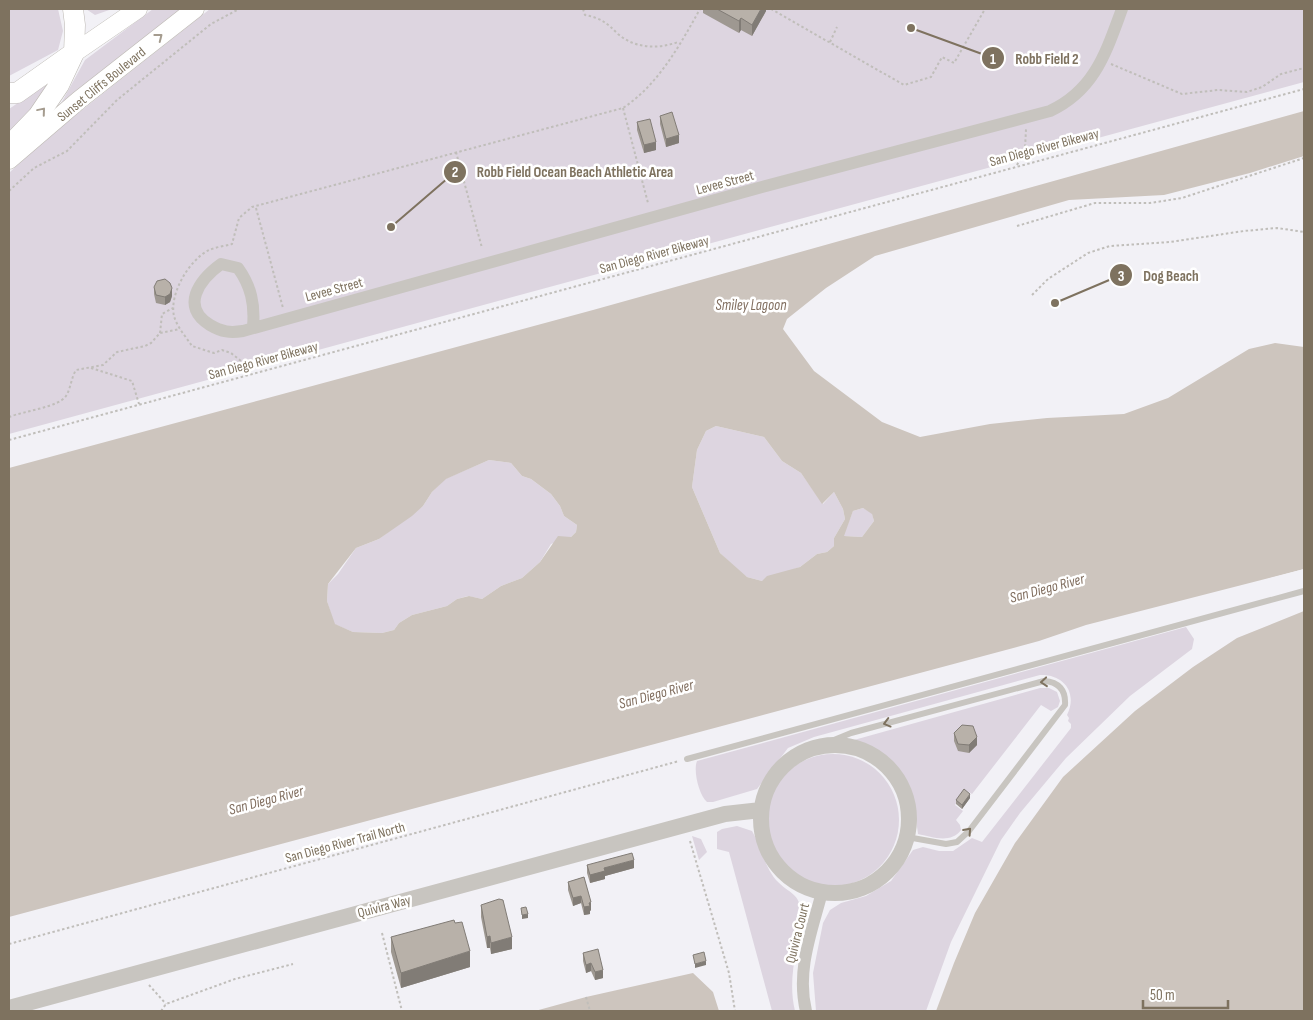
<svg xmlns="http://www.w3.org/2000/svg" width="1313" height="1020" viewBox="0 0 1313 1020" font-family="'Sofia Sans Condensed',sans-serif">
  <rect width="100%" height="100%" fill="#f2f1f6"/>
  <path fill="#ddd5e0" d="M9 9H58L63 31 58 50 9 76Z
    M86 9H112L95 15Z
    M153 9H185L58 109 85 60Z
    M210 9H1304V82L9 434V173L44 140Z
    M43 86H46V90L9 137V109Z
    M716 426 764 437 782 461 801 473 823 504 834 492 843 509 845 519 834 538V546L827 552 817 554 800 567 762 581 747 577 737 570 720 553 692 487 697 450 706 431Z
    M489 460 511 463 522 476 531 479 551 494 560 506 564 516 577 525 576 532 571 537 551 544 540 562 522 578 501 586 482 599 468 596 457 599 447 606 412 615 399 623 394 630 382 633 353 632 334 624 327 601 328 584 338 574 356 548 379 539 423 506 432 492 445 479Z
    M863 508 872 513 874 521 862 537 843 536 853 511Z
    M1186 627 1194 639 1192 649 1188 652 1130 696 1066 758 1020 813 1001 840 951 942 926 1011H816L813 973 823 923 830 910 841 903 866 896 891 881 913 850 923 847 939 851H953L972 838 982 842 1071 728V724L1068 721 1069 718 1067 715C1078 693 1064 674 1040 675L814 737 788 748 757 789 713 802H707C699 795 693 771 697 761Z
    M1040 688H1049L1057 692 1060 701 1058 707 1051 711 1041 705 972 794 965 790 955 805 963 811 956 820 960 825 961 830C951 844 932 837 918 834 915 807 907 774 885 757 875 750 863 747 854 740Z
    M767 820a66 66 0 1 1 132 0a66 66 0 1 1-132 0Z
    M737 826 752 831C761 846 764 866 776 880 790 895 799 891 802 915 798 947 787 979 795 1011H772L729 852 717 849V832L722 829Z
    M692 836 701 839 707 852 699 860Z"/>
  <path fill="#cdc5be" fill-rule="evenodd" d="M1304 111V156L1250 173 1164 195 1069 200 875 256 826 288 787 319 783 329 814 371 882 422 920 437 990 424 1047 418 1124 414 1168 398 1249 349 1275 343 1304 347V569L1086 625 1039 641 9 917V468L593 310ZM716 426 764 437 782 461 801 473 822 504 834 492 843 509 845 519 834 538V546L827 552 817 554 800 567 767 576 762 581 747 577 720 553 692 487 697 450 706 431ZM489 460 511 463 522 476 531 479 551 494 560 506 564 516 577 525 576 532 571 537 558 536 540 562 522 578 501 586 482 599 469 596 457 599 447 606 412 615 399 623 394 630 382 633 353 632 335 624 327 601 328 584 356 548 379 539 412 516 423 506 432 492 446 479ZM863 508 872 514 874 521 862 537 844 536 853 511Z
    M1304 611V1011H936L954 963 975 913 1015 843 1063 777 1135 711 1193 667 1237 638Z
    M693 973 713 992 719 1011H535L586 997Z"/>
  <path fill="#f2f1f6" d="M1304 569V572L1264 582V580Z"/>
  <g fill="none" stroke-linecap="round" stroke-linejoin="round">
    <g stroke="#bdb9b3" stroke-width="19">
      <path id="secondary" d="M74 53 138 9
        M9 160 79 100 195 9"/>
    </g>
    <g stroke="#bbb7b1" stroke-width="21">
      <path id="primary" d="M9 93H17L72 54
        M9 146 38 116 59 85 74 53 75 25 73 9"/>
    </g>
    <path stroke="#c0beba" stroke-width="2" stroke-dasharray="2.5 2.5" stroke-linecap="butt" d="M583 9 585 15C601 18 607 23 618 34 635 49 659 49 678 42
      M771 9 904 85 931 77 942 57 954 63 985 9
      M830 42 837 27
      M1111 64 1182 94 1218 90 1247 92 1262 87 1281 74 1304 68
      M623 108 648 203
      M456 152 482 248
      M1017 165 1025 149 1026 129
      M9 191 34 168 67 151 117 100 211 24 239 9
      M256 208 283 308
      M1017 226 1095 203H1150L1182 198 1304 158
      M1032 295 1048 279 1088 253 1110 246 1170 242 1244 231 1277 228 1304 232
      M160 333 162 314 173 308
      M91 368 132 381 139 404
      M246 375 241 361 231 353 222 350 214 353 192 346C186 337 177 327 174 316 169 294 189 260 209 250 216 247 225 246 232 244L239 218 252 207 623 108C658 85 680 45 700 9
      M9 417C24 411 59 407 66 396 71 388 71 378 76 370L103 365 117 352 145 346 151 343 160 333 180 329
      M9 440 1304 89
      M690 841 729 973 735 1011
      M382 933 402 1011
      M9 944 679 761
      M149 985 166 1004
      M586 997 590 1011
      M161 1011 166 1004 235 979 293 964"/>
    <path stroke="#c8c5c0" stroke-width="6" d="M817 747 851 733 1044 681C1059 682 1066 690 1065 705L969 831 957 842 946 844 907 837
      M687 759 1304 591"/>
    <path stroke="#c8c5c0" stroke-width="12" d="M253 327C255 304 251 286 238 268L221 264C199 280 180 307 210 325 222 332 230 333 243 331L762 187 1050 111C1095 90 1106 52 1122 9
      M806 1011C796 970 812 931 822 892"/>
    <path stroke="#c8c5c0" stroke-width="16" d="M761 819a74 74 0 1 1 148 0a74 74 0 1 1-148 0Z
      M9 1008 725 814 761 810"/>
    <use href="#secondary" stroke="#fff" stroke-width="18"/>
    <use href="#primary" stroke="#fff" stroke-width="20"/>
  </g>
  <path fill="#9e9891" d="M703 9H766V11L752 36 741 30 739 33 703 13Z
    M660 116 679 143 666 147 660 124Z
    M637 122 656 150 644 153 637 130Z
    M154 287 172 296 170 302 165 305 156 303 154 294Z
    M954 733 977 745 969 753 958 751 954 741Z
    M970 798 962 809 956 804V800Z
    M587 865 634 868 605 876V879L590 883 587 873Z
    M584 877 591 910 590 911V914L584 915 581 903 573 906 568 890V882Z
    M481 905 512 949 491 954 490 948H487L481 917Z
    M391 937 470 967 401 988 391 952Z
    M583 953 603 978 595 980 591 971 586 973 583 961Z"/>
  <path fill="#817c76" d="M761 9H766V11L752 36V25Z
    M741 18V30L739 33V21Z
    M679 135V143L666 147V139Z
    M656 142V150L644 153V145Z
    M172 288V296L170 302 165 305V297Z
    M977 737V745L969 753V745Z
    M970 794V798L962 809V805Z
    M634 860V868L605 876V879L590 883V875L604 868Z
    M581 896V903L573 906V898Z
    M591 902V910L590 911V914L584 915V907L589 903Z
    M528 914V918L522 919V915Z
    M490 936V948H487V937Z
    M512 937V949L491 954V943Z
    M470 951V967L401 988V973Z
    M706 961V965L695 968V964Z
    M591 963V971L586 973V965Z
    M603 970V978L595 980V972Z"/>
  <path fill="#b8b1a9" stroke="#817c76" d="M717 9H761L752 25 741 18 739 21Z
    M672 112 679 135 666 139 660 116Z
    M650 119 656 142 644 145 637 122Z
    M165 279 170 283 172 288 170 294 165 297 156 295 154 287 157 281Z
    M962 725 973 726 977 737 969 745 958 744 954 733Z
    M964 789 970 794 962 805 956 800Z
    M632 853 634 860 604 868 605 871 590 875 587 865Z
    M584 877 591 902 589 903 590 906 584 907 581 896 573 898 568 882Z
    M499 899 503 900 512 937 491 943 490 936 487 937 481 905Z
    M526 907 528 914 522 915 521 908Z
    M454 920 455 923 462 922 470 951 401 973 391 937Z
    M598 949 603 970 595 972 591 963 586 965 583 953Z
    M704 952 706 961 695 964 693 955Z"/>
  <defs><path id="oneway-chevron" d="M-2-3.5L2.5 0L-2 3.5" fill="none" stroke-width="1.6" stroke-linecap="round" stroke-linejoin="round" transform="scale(1.25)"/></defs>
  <g stroke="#a59c8f">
    <use href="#oneway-chevron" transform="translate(159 37) rotate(-38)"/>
    <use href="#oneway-chevron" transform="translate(42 111) rotate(-50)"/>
  </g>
  <g stroke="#7e725f">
    <use href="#oneway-chevron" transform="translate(1044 682) rotate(175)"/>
    <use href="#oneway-chevron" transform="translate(887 723) rotate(165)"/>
    <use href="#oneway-chevron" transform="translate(968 831) rotate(-48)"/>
  </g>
  <g text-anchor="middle" stroke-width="5" stroke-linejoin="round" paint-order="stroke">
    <g font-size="14" fill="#7e725f" stroke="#fff">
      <text transform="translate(101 84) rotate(-39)" y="5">Sunset Cliffs Boulevard</text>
      <text transform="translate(1044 147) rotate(-15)" y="5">San Diego River Bikeway</text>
      <text transform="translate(725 182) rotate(-15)" y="5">Levee Street</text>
      <text transform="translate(654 254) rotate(-15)" y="5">San Diego River Bikeway</text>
      <text transform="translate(334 289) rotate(-15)" y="5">Levee Street</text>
      <text transform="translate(263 360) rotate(-15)" y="5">San Diego River Bikeway</text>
      <text transform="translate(345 842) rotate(-15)" y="5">San Diego River Trail North</text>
      <text transform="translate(384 906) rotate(-15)" y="5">Quivira Way</text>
      <text transform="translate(797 933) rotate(-76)" y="5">Quivira Court</text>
    </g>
    <g font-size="15" font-style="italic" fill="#816e5f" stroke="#fff">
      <text x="751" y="310">Smiley Lagoon</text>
      <text transform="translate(1047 588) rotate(-15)" y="5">San Diego River</text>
      <text transform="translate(656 694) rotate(-15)" y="5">San Diego River</text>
      <text transform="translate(266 800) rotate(-15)" y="5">San Diego River</text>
    </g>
  </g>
  <path fill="none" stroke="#7e725f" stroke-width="2" d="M911 28L993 58M391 227L455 172M1055 303L1121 275"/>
  <g fill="#7e725f" stroke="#fff" stroke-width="2">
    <circle cx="911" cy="28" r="5"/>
    <circle cx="391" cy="227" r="5"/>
    <circle cx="1055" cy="303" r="5"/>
    <circle cx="993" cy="58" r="12"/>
    <circle cx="455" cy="172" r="12"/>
    <circle cx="1121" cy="275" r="12"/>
  </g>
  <g font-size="15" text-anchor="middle" font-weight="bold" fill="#fff">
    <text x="993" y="64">1</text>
    <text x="455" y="177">2</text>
    <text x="1121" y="281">3</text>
  </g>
  <g font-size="15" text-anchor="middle" font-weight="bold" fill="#7e725f" stroke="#fff" stroke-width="5" stroke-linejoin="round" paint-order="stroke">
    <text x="1047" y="64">Robb Field 2</text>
    <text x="575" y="177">Robb Field Ocean Beach Athletic Area</text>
    <text x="1171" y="281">Dog Beach</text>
  </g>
  <rect width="1313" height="1020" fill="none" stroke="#7e725f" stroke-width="20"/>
  <path d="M1143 1000v8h85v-8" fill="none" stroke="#7e725f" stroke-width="2.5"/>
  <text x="1150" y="1000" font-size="15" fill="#7e725f" stroke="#ffffff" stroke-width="4" paint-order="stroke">50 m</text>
</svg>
